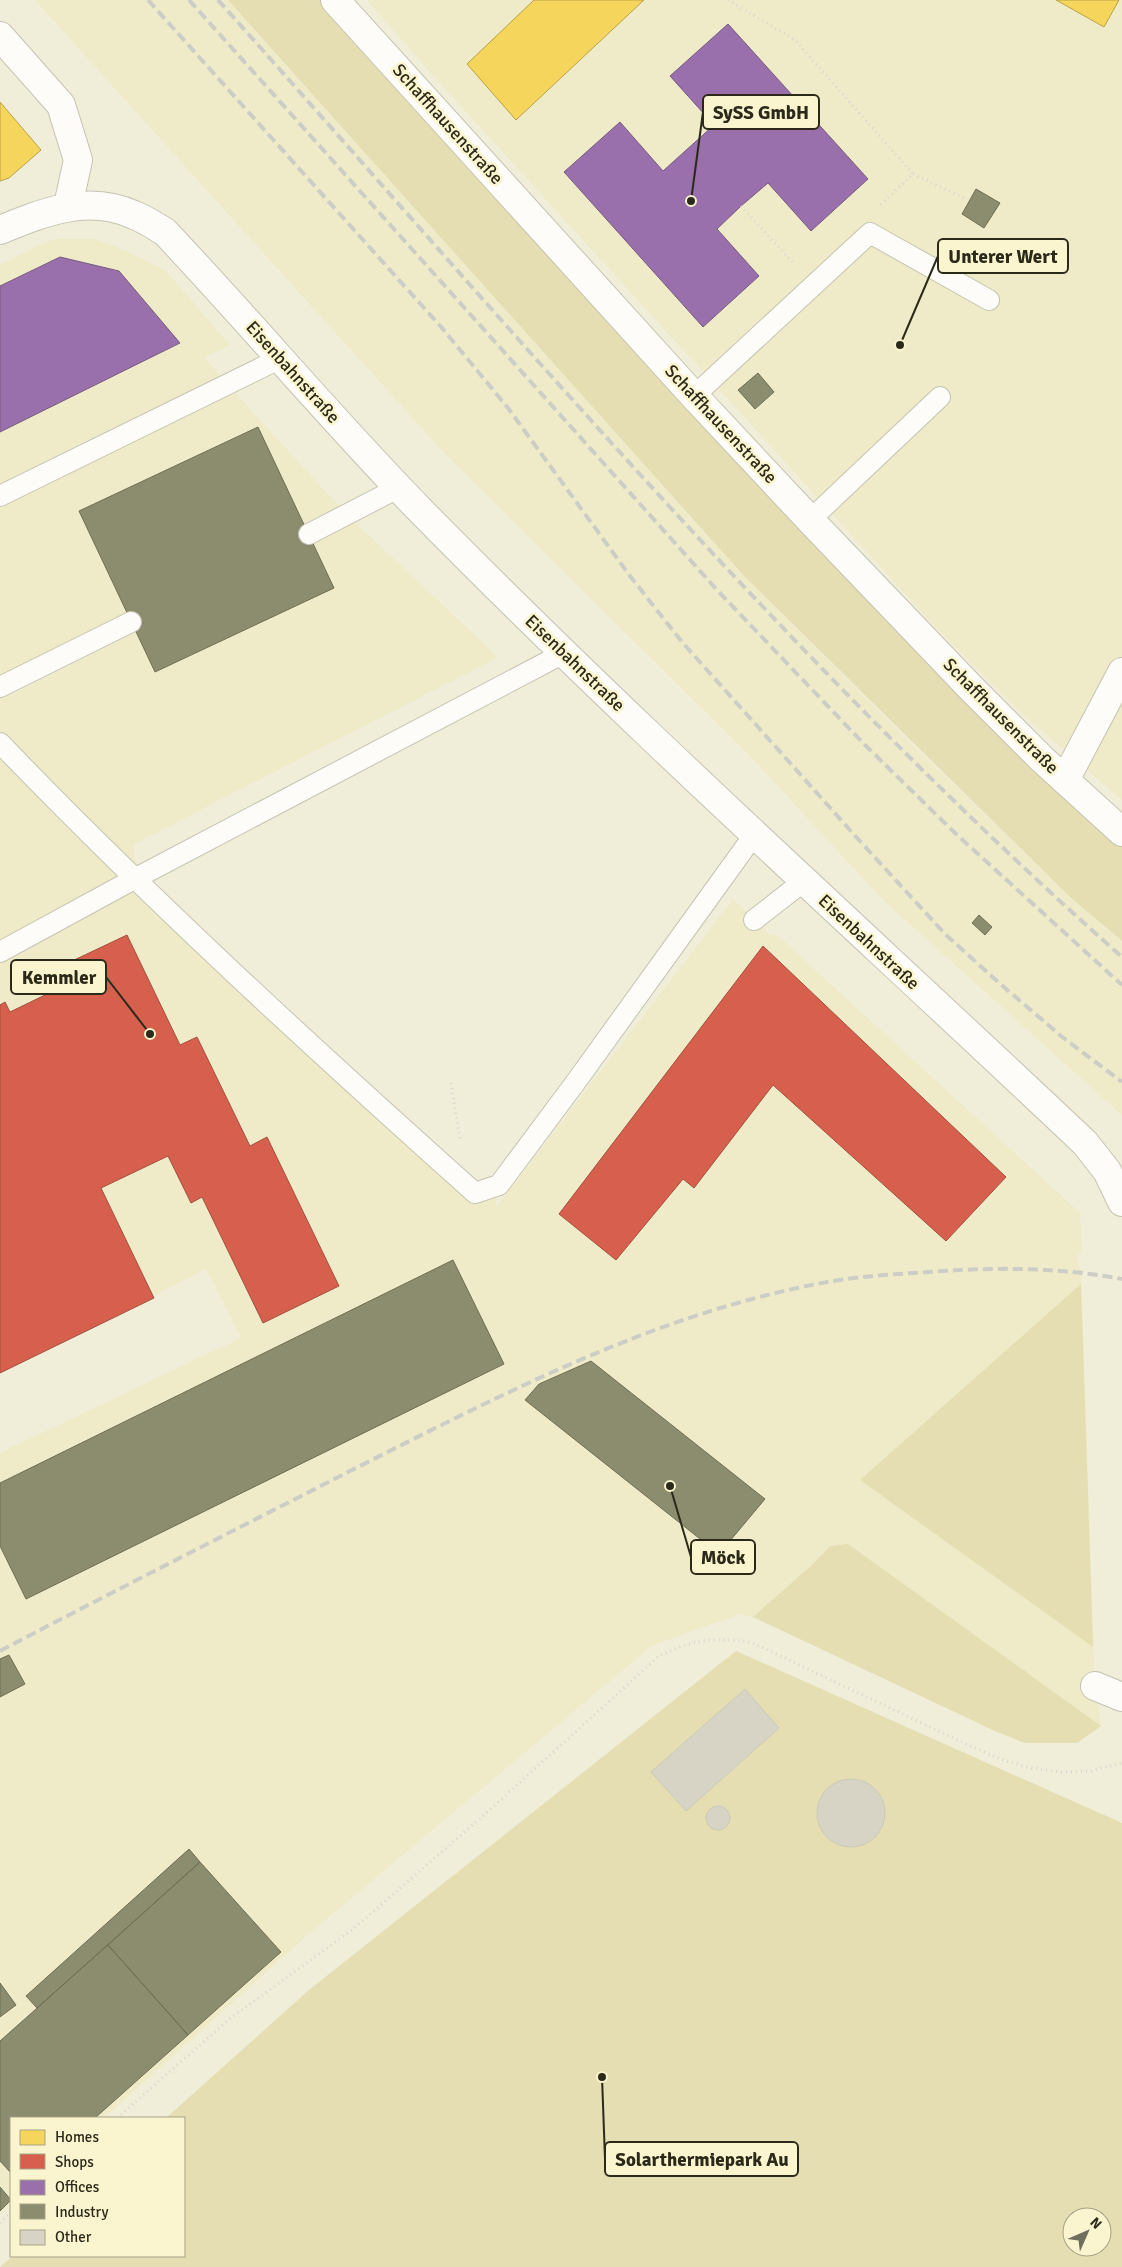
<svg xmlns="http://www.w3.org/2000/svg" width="1122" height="2267" viewBox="0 0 1122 2267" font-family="Signika,sans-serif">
  <rect width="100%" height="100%" fill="#f0edd9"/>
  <path fill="#efebc8" d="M35 0H228L745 577 908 740 1070 897 1122 942V1115L883 900 749 755 445 454Z
    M367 0H1122V800L1021 713 929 620 428 70Z
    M54 239H96L132 254 166 271 230 345 204 357 228 385 347 515 498 657 134 844 136 878 475 1193 499 1185 495 1209 733 899 769 934 777 935 1080 1213 1082 1249 1077 1257 1081 1271 1095 1686 1101 1726 1077 1743H1025L995 1731 761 1619 741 1614 653 1645 312 1931 104 2118H11V2202L0 2214V1453L241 1338 206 1269 0 1373V265Z"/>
  <path fill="#e4deb2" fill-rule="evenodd" d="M228 0H335L1122 832V941L1070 897 745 577Z
    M1081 1284 1093 1647 860 1480Z
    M848 1544 1101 1726 1077 1743H1025L995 1731 753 1617 812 1565 830 1546Z
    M736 1651 1122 1823V2267H0L13 2256H184V2118H166L309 1990ZM1072 2217H1102V2247H1072Z"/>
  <path fill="#f6d55c" stroke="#b9a148" d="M534 0H644L516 120 467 64Z
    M1056 0H1119L1104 27Z
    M0 102 41 150 9 178 0 181Z"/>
  <path fill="#d6604d" stroke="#a3503e" d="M127 935 180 1045 197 1037 250 1146 267 1137 339 1286 263 1323 202 1197 191 1203 168 1156 101 1188 154 1298 0 1373V1005L5 1002 10 1012 78 979 70 962Z
    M763 946 1006 1177 946 1241 773 1085 694 1188 683 1179 616 1260 559 1214Z"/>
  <path fill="#9970ab" stroke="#785b80" d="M728 24 868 179 811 231 768 183 741 206 717 229 759 276 703 327 564 172 620 122 663 171 714 125 670 76Z
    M60 257 119 271 180 343 0 432V286Z"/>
  <path fill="#8c8c6e" stroke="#6f6e55" d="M976 189 1000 203 984 228 962 214Z
    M758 373 774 392 755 409 738 390Z
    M258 427 334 588 155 672 79 511Z
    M979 915 992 927 985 935 972 923Z
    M453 1260 504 1364 26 1599 0 1546V1483Z
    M591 1361 765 1499 719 1554 525 1400 539 1384Z
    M9 1655 25 1684 0 1697V1659Z
    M189 1849 200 1862 37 2008 26 1996Z
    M200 1862 281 1952 188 2035 108 1945Z
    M108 1945 188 2035 95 2118H11V2173L0 2161V2041Z
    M0 1983 16 2005 0 2017Z
    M0 2187 11 2200 0 2211Z"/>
  <path fill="#d7d4c5" stroke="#cbc9b9" d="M745 1689 779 1728 686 1811 651 1772Z
    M817 1813a34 34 0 1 1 68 0a34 34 0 1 1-68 0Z
    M706 1818a12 12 0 1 1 24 0a12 12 0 1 1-24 0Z"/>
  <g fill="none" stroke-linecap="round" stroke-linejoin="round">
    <g stroke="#c5c3b2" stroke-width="22">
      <path id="lane" d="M694 396 870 233 989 300
        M0 496 281 358
        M810 520 940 397
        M309 534 398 488
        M0 687 131 622
        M0 743C151 900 313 1048 475 1193L499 1185 578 1079 754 835
        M754 920 804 881
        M0 952 136 878 564 653"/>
    </g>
    <g stroke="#c5c3b2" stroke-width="30">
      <path id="street" d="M335 0 694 396 810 520 971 688 1043 760 1122 832
        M0 36 61 105 78 160 68 206
        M0 230C44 212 88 194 134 215 145 219 155 226 165 232 251 323 332 420 420 510 635 729 863 933 1085 1143L1107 1171 1122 1202
        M1065 780 1122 672
        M1095 1686 1122 1697"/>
    </g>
    <path stroke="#d7d7d0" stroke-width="3" stroke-dasharray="1 4" stroke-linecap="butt" d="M728 0 795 40 913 174 879 206
      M913 174 964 198
      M741 206 795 265
      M451 1083 460 1139
      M117 2118 232 2017 352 1930 484 1815 659 1656C692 1640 717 1636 753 1643L970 1746 1003 1760 1032 1768 1061 1772 1091 1771 1122 1763
      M0 2223 11 2212"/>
    <use href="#lane" stroke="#fdfcf9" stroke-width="20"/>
    <use href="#street" stroke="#fdfcf9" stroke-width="28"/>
    <path stroke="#cdcdc7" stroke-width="4" stroke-dasharray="10 5" stroke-linecap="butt" d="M148 0 442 328 508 408 630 576 682 642 858 839 946 935 997 981 1061 1036 1122 1082
      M189 0 717 590 865 745 955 833 1122 985
      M218 0C510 327 793 666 1122 957
      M0 1651C116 1590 233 1531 350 1471 505 1393 660 1311 833 1281 864 1276 897 1274 929 1272 993 1267 1058 1267 1122 1279"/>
  </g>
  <g text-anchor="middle" stroke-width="5" stroke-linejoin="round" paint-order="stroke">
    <g font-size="18" fill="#2b291a" stroke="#faf5cf">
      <text transform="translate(448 124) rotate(48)" y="6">Schaffhausenstraße</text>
      <text transform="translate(293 372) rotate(48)" y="6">Eisenbahnstraße</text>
      <text transform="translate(721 424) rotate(47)" y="6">Schaffhausenstraße</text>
      <text transform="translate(575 663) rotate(44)" y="6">Eisenbahnstraße</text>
      <text transform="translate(1001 716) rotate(45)" y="6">Schaffhausenstraße</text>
      <text transform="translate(869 942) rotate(43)" y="6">Eisenbahnstraße</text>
    </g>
  </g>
  <path fill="none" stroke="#2b291a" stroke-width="2" d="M691 201L703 112M900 345L938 256M150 1034L106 977M670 1486L691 1557M602 2077L605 2159"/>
  <g fill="#2b291a" stroke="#faf5cf" stroke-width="2">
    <circle cx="691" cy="201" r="5"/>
    <circle cx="900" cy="345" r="5"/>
    <circle cx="150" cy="1034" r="5"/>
    <circle cx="670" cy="1486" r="5"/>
    <circle cx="602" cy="2077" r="5"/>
  </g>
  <g fill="#faf5cf" stroke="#2b291a" stroke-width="2">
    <rect x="703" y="95" width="116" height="34" rx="5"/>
    <rect x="938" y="239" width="130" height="34" rx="5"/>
    <rect x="11" y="960" width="95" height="34" rx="5"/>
    <rect x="691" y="1540" width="64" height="34" rx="5"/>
    <rect x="605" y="2142" width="193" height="34" rx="5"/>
  </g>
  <g font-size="19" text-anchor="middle" font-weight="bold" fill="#2b291a">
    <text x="761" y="119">SySS GmbH</text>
    <text x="1003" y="263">Unterer Wert</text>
    <text x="59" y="984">Kemmler</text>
    <text x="723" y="1564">Möck</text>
    <text x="702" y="2166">Solarthermiepark Au</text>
  </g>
  <rect x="10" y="2117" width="175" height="140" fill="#faf5cf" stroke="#a7a387"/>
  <rect x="20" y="2130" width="25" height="15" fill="#f6d55c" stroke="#a7a387"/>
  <text x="55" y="2142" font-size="15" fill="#2b291a">Homes</text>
  <rect x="20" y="2154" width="25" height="15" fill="#d6604d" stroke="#a7a387"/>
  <text x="55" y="2167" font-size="15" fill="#2b291a">Shops</text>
  <rect x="20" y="2180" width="25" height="15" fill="#9970ab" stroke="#a7a387"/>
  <text x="55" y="2192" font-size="15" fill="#2b291a">Offices</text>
  <rect x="20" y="2204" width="25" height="15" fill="#8c8c6e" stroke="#a7a387"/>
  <text x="55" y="2217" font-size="15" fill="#2b291a">Industry</text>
  <rect x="20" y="2230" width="25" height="15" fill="#d7d4c5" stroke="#a7a387"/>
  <text x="55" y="2242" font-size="15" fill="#2b291a">Other</text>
  <g transform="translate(1087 2232) rotate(45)"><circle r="24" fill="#faf5cf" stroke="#a7a387"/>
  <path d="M0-4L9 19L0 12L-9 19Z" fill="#706e5d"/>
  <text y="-8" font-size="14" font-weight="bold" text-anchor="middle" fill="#2b291a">N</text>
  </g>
</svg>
